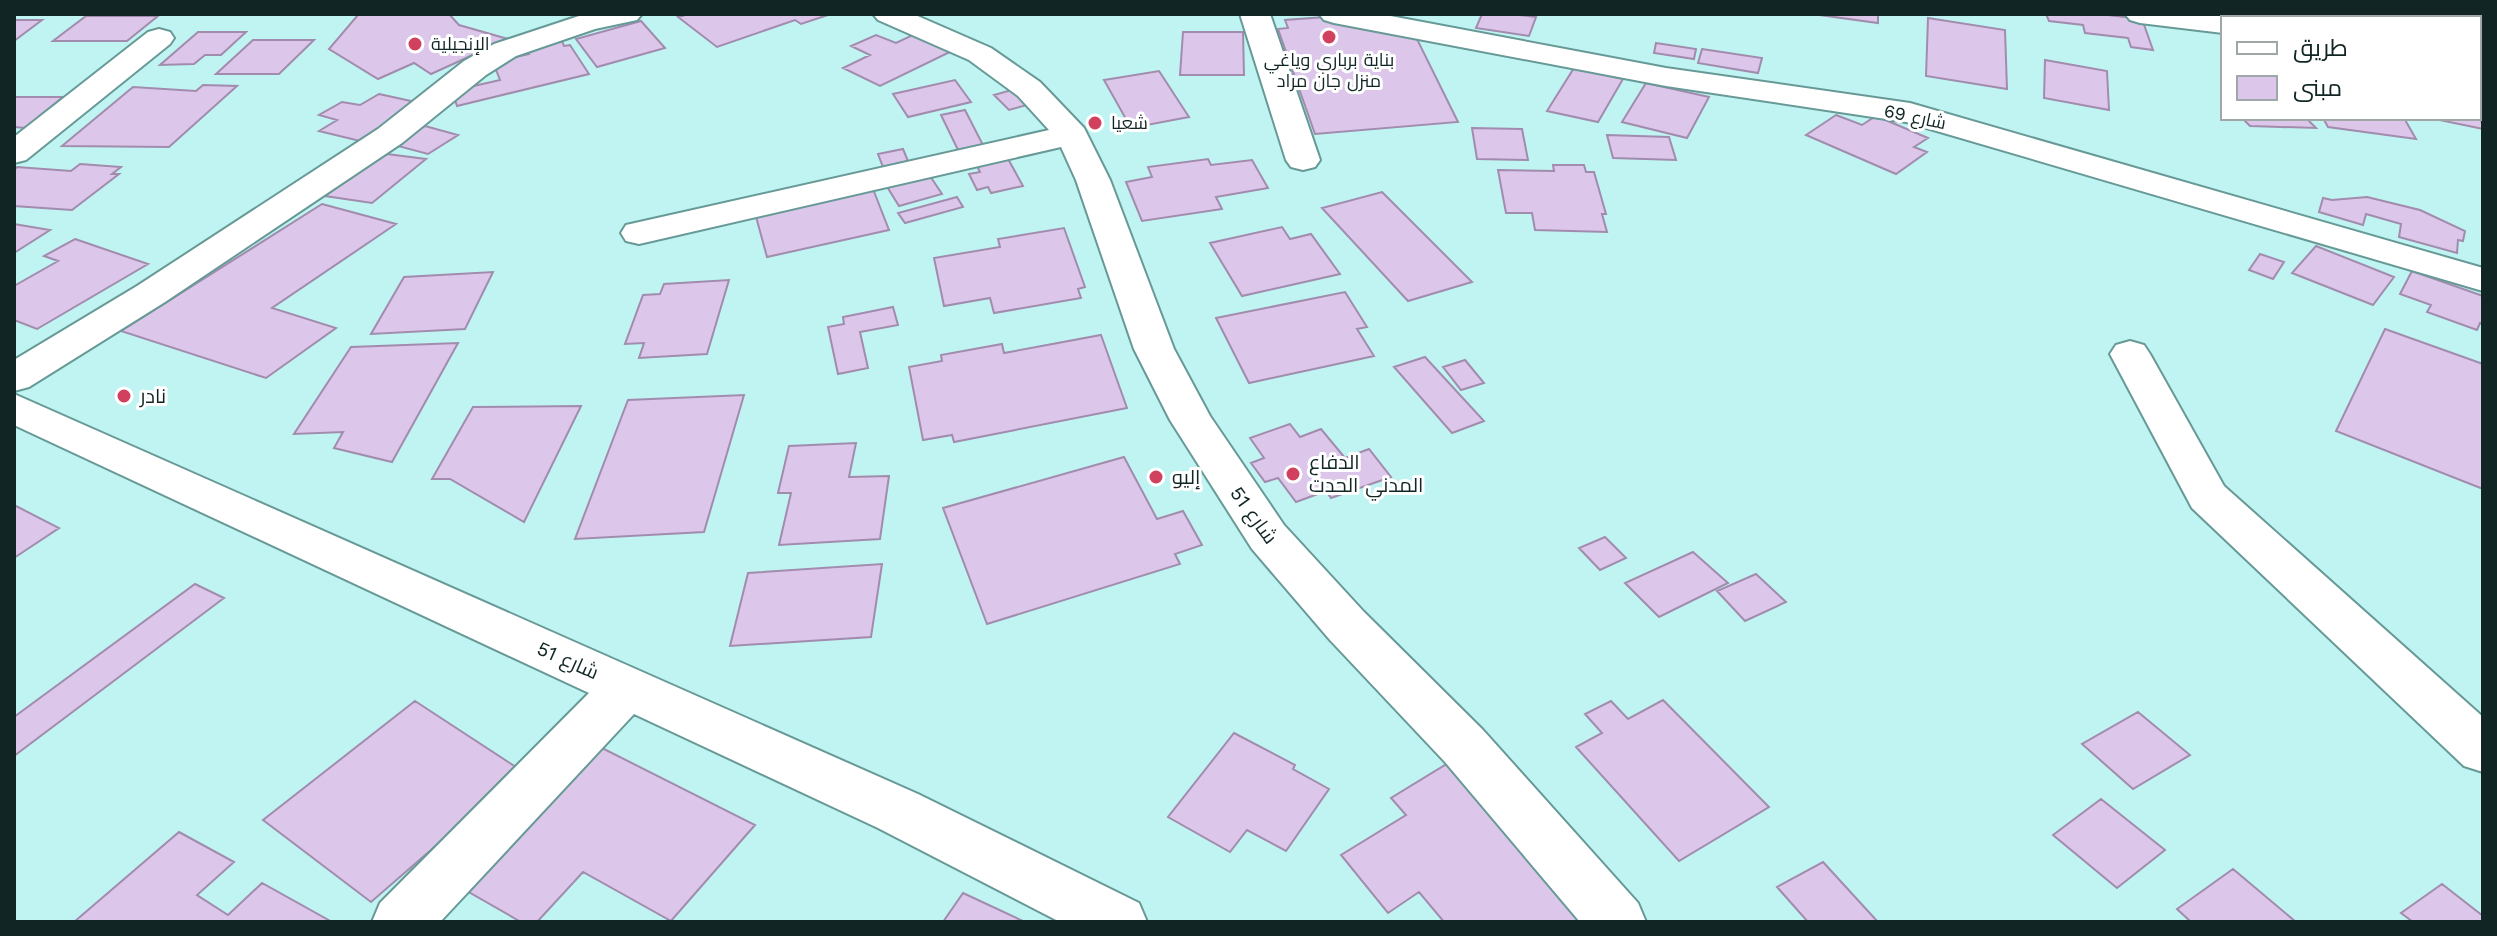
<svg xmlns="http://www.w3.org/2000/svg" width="2497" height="936" viewBox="0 0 2497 936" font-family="'Work Sans',Cairo,sans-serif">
  <rect width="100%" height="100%" fill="#c0f4f2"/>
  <path fill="#dcc6e9" stroke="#a18cae" stroke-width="2" d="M316 14H449L459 25 508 39 431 74 414 63 378 79 329 49 358 15Z
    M689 14H831L801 24 795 20 717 47 678 17Z
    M1482 14H1510L1536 17 1529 36 1476 28Z
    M1812 14H1878V23Z
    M2046 14H2099L2142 19 2153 50 2131 47 2128 38 2085 33 2083 25 2049 21Z
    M2300 14H2357L2359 18H2302Z
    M2388 14H2413L2438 18H2390Z
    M86 16H158L127 41H53Z
    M1339 16 1415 35 1458 122 1315 134 1278 29 1288 28 1285 20Z
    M1928 18 2005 30 2007 89 1926 76Z
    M14 20H42L14 41Z
    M641 21 665 48 597 67 576 39Z
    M198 32H246L221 55H205L194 64 160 65Z
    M1183 32H1243L1244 75H1180Z
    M917 33 954 50 880 86 843 68 870 55 851 46 876 35 896 43Z
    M253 40H314L279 74H216Z
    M562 41 564 46 570 45 589 74 457 106 452 91 500 80 493 62 529 54 527 49Z
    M1656 43 1696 49 1694 59 1654 53Z
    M1702 49 1762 58 1758 73 1698 63Z
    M2045 60 2107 71 2109 110 2044 98Z
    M1574 68 1623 79 1598 122 1547 111Z
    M1159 71 1189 117 1131 128 1104 80Z
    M955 80 971 102 908 117 893 94Z
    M1646 83 1709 97 1687 138 1622 122Z
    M203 85 237 86 169 147 62 146 133 87 196 91Z
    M1019 88 1034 103 1009 110 994 95Z
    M379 94 420 103 360 141 319 131 337 120 319 115 342 102 360 105Z
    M14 97H63L25 128 14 127Z
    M2479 109 2483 129 2430 118H2479Z
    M965 110 984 147 959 152 941 115Z
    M1836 115 1862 125 1876 116 1928 138 1914 147 1927 152 1896 174 1806 135Z
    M2242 118H2306L2316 128 2250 126Z
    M2323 118H2404L2416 139 2328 127Z
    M425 126 458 135 428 154 394 145Z
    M1472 128 1522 129 1528 160 1477 159Z
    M1607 135 1669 137 1676 160 1613 158Z
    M903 149 908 161 883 167 878 154Z
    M379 153 426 159 372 203 325 196Z
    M1007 157 1023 186 991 193 988 187 977 190 969 174 980 172 976 164Z
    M1208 159 1211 165 1252 160 1268 188 1216 197 1222 209 1142 221 1126 182 1152 177 1148 167Z
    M80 164 121 167 112 174H119L72 210 14 206V170L17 167 71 171Z
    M1553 165H1584L1586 172H1594L1606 214H1602L1607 232 1535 230 1532 213H1506L1498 170 1554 171Z
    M928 173 942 194 899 206 886 185Z
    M873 189 889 230 767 257 755 213Z
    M1382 192 1472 282 1408 301 1322 208Z
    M957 197 963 207 905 223 898 213Z
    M2367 197 2420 210 2465 231 2463 241 2458 240 2457 253 2399 237 2401 224 2366 214 2363 225 2319 212 2323 198 2332 200Z
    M322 204 396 224 272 308 336 328 266 378 121 331Z
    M14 224 50 230 14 253Z
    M1282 227 1290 239 1311 234 1340 274 1242 296 1210 243Z
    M1064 228 1085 287 1078 289 1081 298 994 313 990 298 944 306 934 258 1000 247 998 239Z
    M75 239 148 264 37 329 14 320V286L58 261 44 256Z
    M2316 246 2394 277 2373 305 2292 273Z
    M2260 254 2284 262 2273 279 2249 270Z
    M2412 271 2483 296V324L2480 323 2477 330 2427 312 2431 305 2400 294Z
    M493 272 465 329 371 334 404 277Z
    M729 280 707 354 639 358 644 343 625 344 643 295 660 294 664 284Z
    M1345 292 1367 327 1357 329 1374 356 1249 383 1216 318Z
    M893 307 898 325 860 332 868 368 838 374 828 327 844 324 843 317Z
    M2385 329 2483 364V489L2336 431Z
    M1101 335 1127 408 954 442 952 435 923 440 909 367 942 361 941 355 1002 344 1004 353Z
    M458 343 392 462 334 448 343 432 294 434 351 347Z
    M1425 357 1484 421 1452 433 1394 367Z
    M1465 360 1484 383 1461 390 1443 367Z
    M744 395 704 532 575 539 628 400Z
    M581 406 524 522 450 479H432L473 407Z
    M1290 424 1300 437 1321 429 1345 458 1369 449 1391 477 1331 498 1326 491 1296 502 1278 478 1265 482 1251 463 1264 458 1250 438Z
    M856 443 849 477 889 476 880 539 779 545 791 493H778L789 446Z
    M1124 457 1157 519 1183 511 1202 545 1175 554 1180 564 987 624 943 508Z
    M14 505 59 528 14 558Z
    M1605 537 1626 558 1600 570 1579 548Z
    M1693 552 1728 583 1659 617 1625 583Z
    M882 564 871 637 730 646 748 573Z
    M1756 574 1786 602 1745 621 1717 591Z
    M195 584 224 598 14 756V717Z
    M1663 700 1769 807 1679 861 1576 747 1602 733 1585 714 1611 701 1628 719Z
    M415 701 522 771 371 902 263 820Z
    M2138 712 2190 755 2133 789 2082 744Z
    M1234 733 1295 765 1293 769 1329 789 1286 851 1247 830 1230 852 1168 817Z
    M596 745 755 825 671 921 583 872 537 922H521L460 887Z
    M1458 757 1606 922H1444L1419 892 1388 913 1341 855 1406 815 1391 798Z
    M2101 799 2165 850 2117 888 2053 835Z
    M179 832 234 862 197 895 228 915 262 883 332 922H74Z
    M1823 862 1878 922H1808L1777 887Z
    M2233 869 2296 922H2191L2177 909Z
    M2442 884 2483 916V922H2413L2401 913Z
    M963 893 1025 922H943Z"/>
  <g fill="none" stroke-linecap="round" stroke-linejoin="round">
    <g stroke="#679996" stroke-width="4">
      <path id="minor" d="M585 14H642L637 20 595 29 516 56 486 75 402 143 165 302 29 387 14 391V360L137 286 378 129 464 61 494 44Z
        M873 14H913L991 48 1040 82 1084 128 1110 180 1174 349 1210 416 1284 525 1364 612 1483 730 1638 903 1646 922H1580L1445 762 1330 640 1252 549 1170 420 1134 349 1076 180 1061 147 639 244 626 241 621 233 626 225 1049 130 1018 96 969 60 878 20Z
        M1240 14H1270L1320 160 1315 167 1303 170 1291 167 1286 160Z
        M1319 14H1380L1666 68 1910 103 2483 268V291L1906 122 1666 86 1334 23 1324 20Z
        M2125 14H2213L2234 18H2223V33L2140 23 2130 20Z
        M159 29 170 32 174 38 170 44 26 160 14 163V137L148 32Z
        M2479 45H2483V63H2479Z
        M2130 341 2144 345 2150 354 2224 486 2483 717V772L2464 766 2192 508 2110 354 2116 345Z
        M14 394 918 794 1139 903 1147 922H1060L878 828 634 714 440 922H372L380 903 589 693 14 425Z"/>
    </g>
    <use href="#minor" fill="#fff" fill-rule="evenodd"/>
  </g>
  <g fill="#d1415f" stroke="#fff" stroke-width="3">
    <circle cx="1329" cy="37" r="8"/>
    <circle cx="415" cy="44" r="8"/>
    <circle cx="1095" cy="123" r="8"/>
    <circle cx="124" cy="396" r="8"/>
    <circle cx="1293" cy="474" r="8"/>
    <circle cx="1156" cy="477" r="8"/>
  </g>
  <g text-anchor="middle" stroke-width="6" stroke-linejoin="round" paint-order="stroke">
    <g font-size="18" fill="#102524" stroke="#fff" text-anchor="start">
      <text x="431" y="50">الإنجيلية</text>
      <text x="1329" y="66" text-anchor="middle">بناية برباري وياغي<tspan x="1329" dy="21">منزل جان مراد</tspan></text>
      <text x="1111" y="129">شعيا</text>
    </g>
    <g font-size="18" fill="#102524" stroke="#fff">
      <text transform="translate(1915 117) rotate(12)" y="6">شارع 69</text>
    </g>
    <g font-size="20" fill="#102524" stroke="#fff" text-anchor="start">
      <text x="140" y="403">نادر</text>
      <text x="1309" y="469">الدفاع<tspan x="1309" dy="23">المدني الحدت</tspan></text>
      <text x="1172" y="484">إليو</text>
    </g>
    <g font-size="20" fill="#102524" stroke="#fff">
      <text transform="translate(1254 515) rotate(54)" y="7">شارع 51</text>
      <text transform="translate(568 660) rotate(24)" y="7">شارع 51</text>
    </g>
  </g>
  <rect width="2497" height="936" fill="none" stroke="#102524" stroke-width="32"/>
  <rect x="2221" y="16" width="260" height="104" fill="#ffffff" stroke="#9fa8a7" stroke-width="2"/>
  <rect x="2237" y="42" width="40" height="12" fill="#ffffff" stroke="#9fa8a7" stroke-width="2"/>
  <text x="2293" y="56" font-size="24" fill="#102524">طريق</text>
  <rect x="2237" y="76" width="40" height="24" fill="#dcc6e9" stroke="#9fa8a7" stroke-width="2"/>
  <text x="2293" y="96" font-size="24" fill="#102524">مبنى</text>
</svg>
